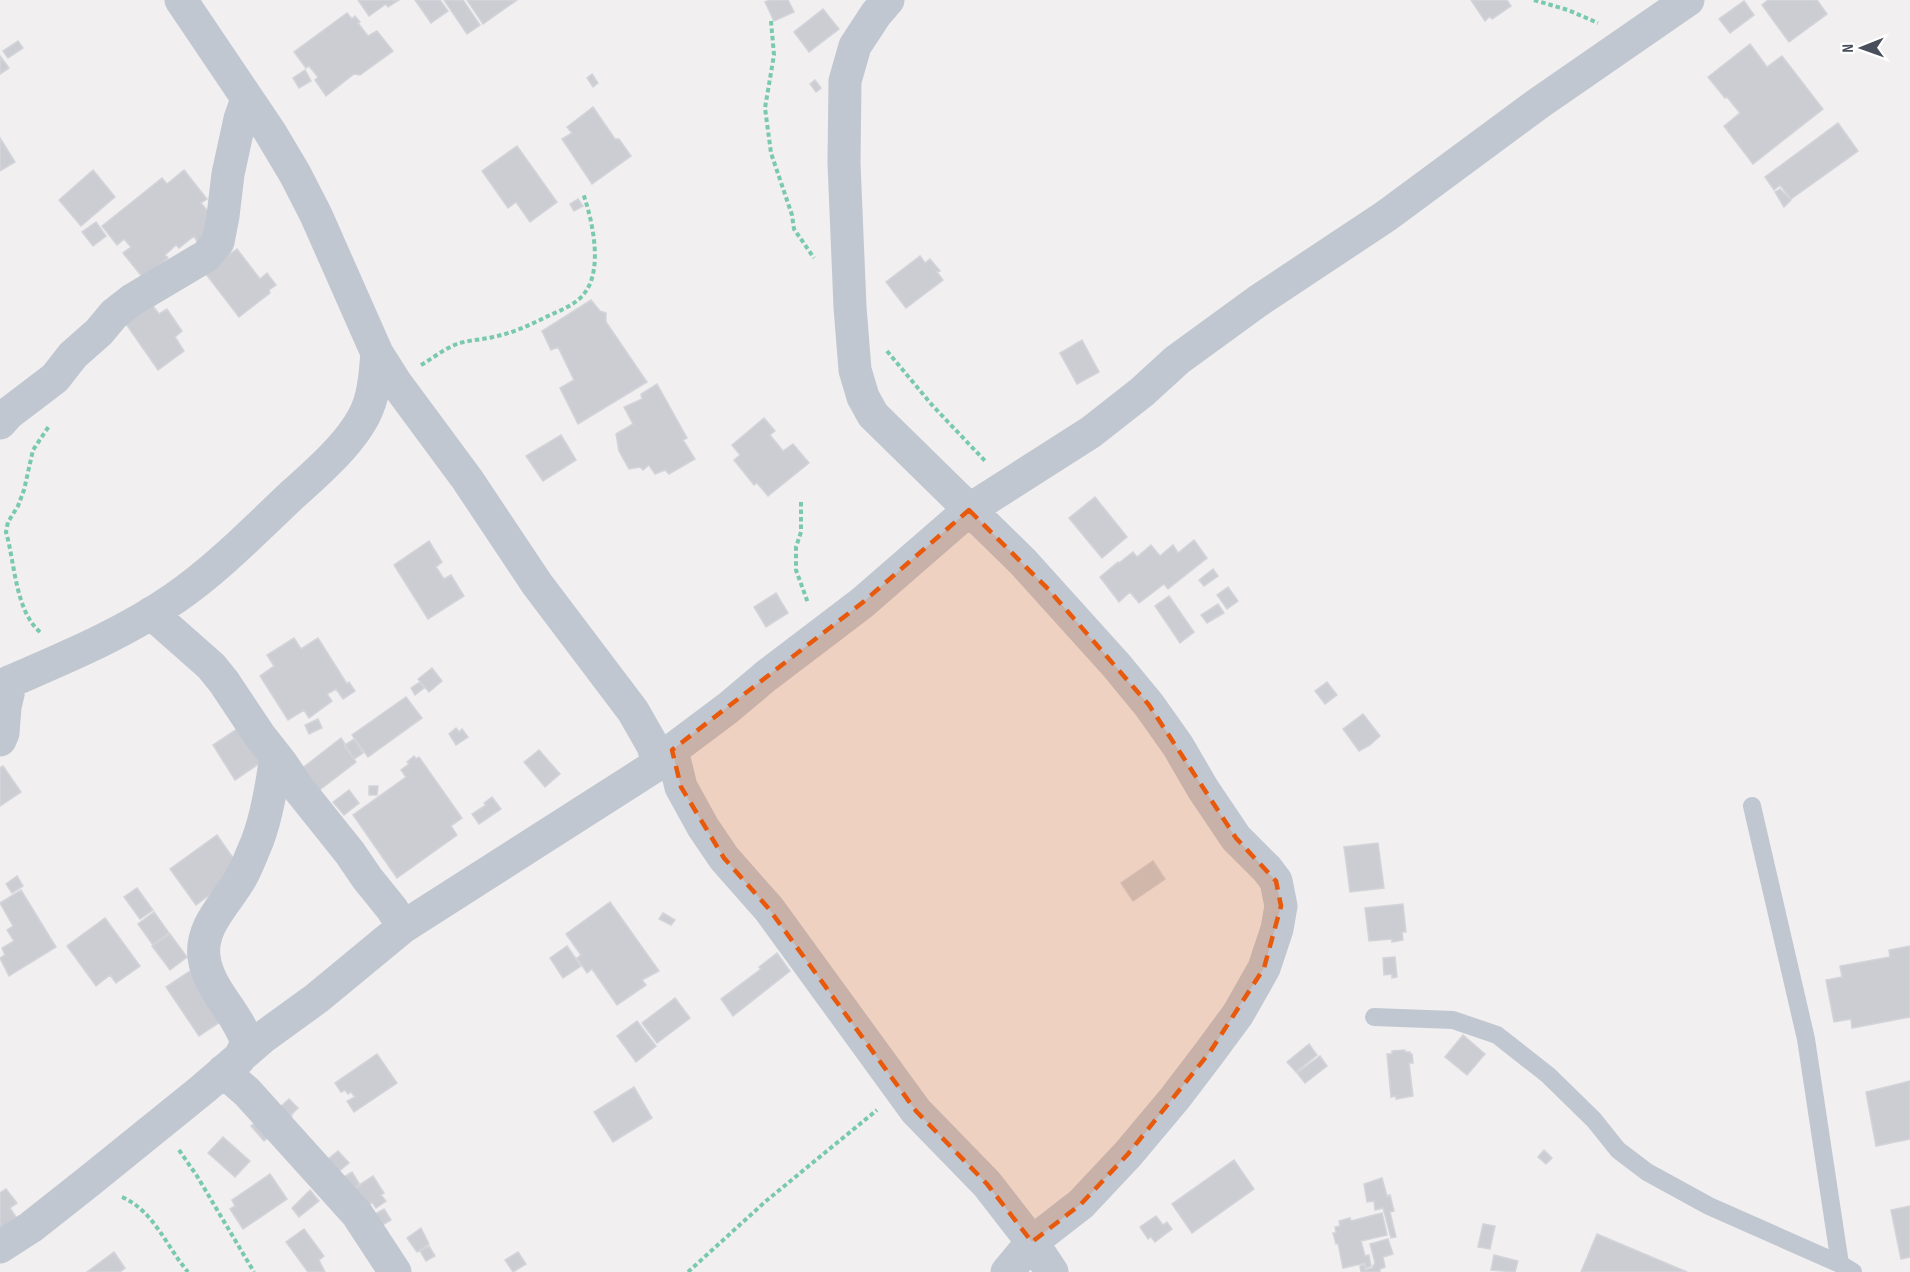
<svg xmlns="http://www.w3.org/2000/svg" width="1910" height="1272" viewBox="0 0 1910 1272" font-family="'Sofia Sans Condensed',sans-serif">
  <rect width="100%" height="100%" fill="#f1efef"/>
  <path fill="#cccdd3" stroke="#d3d4da" stroke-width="1.5" d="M358 0H399L388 7 386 4 369 16Z
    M415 0H440L448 11 431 23Z
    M444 0H463L480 25 467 34Z
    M467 0H517L483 24Z
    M770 0H788L794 12 774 21 765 2Z
    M1471 0H1507L1511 6 1492 19 1490 16 1485 21Z
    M1768 0H1817L1827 14 1789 42 1762 5Z
    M1744 1 1754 15 1730 33 1719 19Z
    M823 9 839 29 809 52 794 32Z
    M347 13 352 19 355 16 360 22 358 23 368 36 377 31 393 51 360 75 354 74 326 96 315 80 318 77 309 66 306 68 294 52Z
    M18 41 23 48 8 58 3 51Z
    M1750 44 1767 67 1782 56 1823 109 1753 164 1724 126 1740 113 1727 97 1725 98 1708 77Z
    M0 56 9 68 0 74Z
    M305 70 311 81 299 88 293 78Z
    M592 74 598 83 593 87 587 78Z
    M815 80 821 88 816 92 810 84Z
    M593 107 615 139H619L631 156 592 184 562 139 572 133 567 127Z
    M1838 123 1858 151 1791 199 1780 185 1774 190 1765 177Z
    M0 138 15 162 0 171Z
    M517 146 557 202 530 222 516 202 508 208 482 171Z
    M93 170 115 197 81 226 59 200Z
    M184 170 207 199 201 203 218 224 197 241 194 236 179 248 176 245 165 255 168 258 143 278 123 253 131 247 124 239 117 245 102 226 162 178 167 184Z
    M1780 189 1791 200 1784 207 1775 192Z
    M578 199 583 206 574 211 570 204Z
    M96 222 106 236 93 246 82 232Z
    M237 249 260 279 267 273 276 285 269 290 270 293 239 317 205 273Z
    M920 256 925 263 930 259 940 271 937 272 943 280 906 308 886 282Z
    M591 300 600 311 606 313V322L647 382 578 424 560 388 574 380 558 347 551 350 542 331Z
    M153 306 159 314 167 309 182 331 175 337 184 351 158 370 126 324Z
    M1082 340 1099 372 1077 384 1060 353Z
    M657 384 687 438 683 440 695 459 669 474 665 470 655 474 649 465 643 470 640 467 629 469 619 451 616 434 633 424 624 407 642 399 641 394Z
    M764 418 775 431 770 435 783 451 793 444 809 463 768 496 757 483 754 485 734 460 740 455 732 445Z
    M561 435 576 460 543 481 526 456Z
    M1095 497 1127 537 1102 558 1069 518Z
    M1194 540 1207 558 1168 589 1164 584 1139 603 1130 592 1119 602 1100 577 1118 562 1119 563 1133 552 1137 557 1151 545 1160 556 1173 545 1178 553Z
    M429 541 442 562 436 567 444 579 451 575 464 596 428 619 394 565Z
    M1213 569 1218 576 1204 586 1199 580Z
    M1228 587 1238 601 1227 609 1217 595Z
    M776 593 788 613 766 627 754 607Z
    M1169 596 1194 632 1180 643 1155 606Z
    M1218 604 1224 613 1207 623 1201 615Z
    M294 638 301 649 318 638 347 684 349 682 355 691 343 699 336 689 327 694 332 701 309 718 304 710 288 720 260 676 274 666 267 655Z
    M432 668 442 681 429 692 418 679Z
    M420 682 424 688 415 695 411 688Z
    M1327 682 1337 695 1325 704 1315 691Z
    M406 697 422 718 368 757 352 735Z
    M1363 714 1380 736 1370 745 1359 751 1343 729Z
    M318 719 322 728 309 734 305 725Z
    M243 725 266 759 235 780 213 745Z
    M456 728 459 732 462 729 468 737 456 745 449 734Z
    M341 738 345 744 344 745 356 762 313 795 296 773Z
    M354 739 363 753 354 759 345 745Z
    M539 750 560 774 545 787 524 762Z
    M414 756 416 759 419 757 462 818 451 826 457 835 397 878 353 815 406 777 401 770 409 764 407 762Z
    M3 766 21 792 0 806V768Z
    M369 786H378L377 795H369Z
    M349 790 359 803 344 815 333 802Z
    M492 797 501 809 479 824 472 814 486 805 484 803Z
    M217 835 240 868 224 884 196 905 170 869Z
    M1378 843 1384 888 1350 892 1344 847Z
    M1153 861 1165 879 1133 901 1121 883Z
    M17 876 23 886 12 893 6 884Z
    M137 888 153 910 140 919 124 897Z
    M21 890 56 947 9 976 0 958 5 955 2 948 14 941 7 930 13 926 0 903Z
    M610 902 659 971 642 980 646 985 617 1005 592 969 587 973 577 958 581 955 566 934Z
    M1403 904 1406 932H1402L1403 940 1392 942V939L1369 941 1365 908Z
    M154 912 169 933 153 945 138 924Z
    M663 913 675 920 671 925 659 919Z
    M105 918 140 966 116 983 110 975 96 986 67 946Z
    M170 934 187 957 170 970 152 946Z
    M567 946 581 966 563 978 550 958Z
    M1910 946V1017L1852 1028 1851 1019 1834 1022 1826 980 1842 977 1840 966 1890 957 1889 950Z
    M777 953 790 971 733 1016 721 999 761 969 759 967Z
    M1395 957 1397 977 1392 978V974L1384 975 1383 958Z
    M190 971 223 1020 199 1036 166 987Z
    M675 998 690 1018 657 1043 642 1023Z
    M637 1021 656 1046 636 1062 617 1036Z
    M1463 1035 1485 1054 1467 1075 1445 1057Z
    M1309 1044 1317 1055 1296 1072 1287 1062Z
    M1405 1050V1052H1410V1054H1412L1413 1063H1409L1413 1096 1396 1099V1096L1391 1097 1387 1054H1392V1051Z
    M377 1054 397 1083 354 1112 347 1101 355 1097 351 1092 348 1094 345 1090 341 1092 335 1083Z
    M1320 1056 1327 1066 1305 1083 1297 1073Z
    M1910 1081V1139L1876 1146 1866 1092Z
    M634 1087 652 1118 613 1142 594 1112Z
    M289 1099 298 1108 291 1115 292 1116 289 1120 278 1109Z
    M261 1117 273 1133 264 1141 251 1126Z
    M223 1137 250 1161 235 1177 208 1153Z
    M1544 1150 1552 1158 1546 1164 1538 1157Z
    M338 1151 349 1163 327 1181 317 1168Z
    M1234 1160 1254 1189 1192 1233 1172 1204Z
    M352 1172 360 1185 346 1195 337 1181Z
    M270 1174 287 1199 243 1229 230 1209 235 1206 232 1200Z
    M373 1176 384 1193 381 1195 386 1201 376 1208 372 1202 362 1209 350 1191Z
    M1382 1178 1387 1196 1390 1195 1394 1211 1390 1212 1396 1237 1391 1238 1383 1208 1375 1210 1374 1201 1367 1202 1364 1184Z
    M6 1189 17 1203 10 1208 16 1217 0 1229V1193Z
    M310 1190 319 1201 299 1217 292 1208Z
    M1910 1206V1257L1901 1259 1891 1210Z
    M384 1209 391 1220 379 1227 373 1215Z
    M1382 1213 1387 1235 1361 1241 1365 1256 1369 1255 1371 1266 1366 1268 1365 1263 1343 1268 1338 1243 1336 1244 1333 1233H1336L1335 1227 1340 1226 1339 1221 1350 1218 1351 1221Z
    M1156 1216 1163 1225 1167 1222 1172 1229 1155 1242 1151 1237 1148 1239 1140 1227Z
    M1483 1224 1495 1226 1490 1249 1478 1247Z
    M421 1228 429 1244 417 1252 407 1238Z
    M304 1229 324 1256 319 1260 325 1272H308L286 1242Z
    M1597 1234 1687 1272H1581Z
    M1388 1239 1393 1254 1383 1257 1385 1267 1380 1269V1272H1361L1360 1266 1364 1265 1365 1270 1372 1268 1375 1263 1370 1244Z
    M429 1246 435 1256 426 1261 420 1251Z
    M114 1252 125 1268 120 1272H87Z
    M518 1252 526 1264 513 1272 505 1260Z
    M1494 1255 1518 1261 1515 1272 1491 1270Z"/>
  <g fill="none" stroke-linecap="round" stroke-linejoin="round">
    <path stroke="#79c9ad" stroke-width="4" stroke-dasharray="4.5 3" stroke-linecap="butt" d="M1534 0 1568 10 1598 23
      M771 21 774 55 765 108 771 153 792 215 794 229 814 258
      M887 351 932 405 986 462
      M421 365C433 358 444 349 457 344 468 340 481 340 493 337 513 333 530 325 548 316 561 310 578 304 586 291 603 266 592 219 583 193
      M801 502V532L796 547V570L808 603
      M40 632C15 610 15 563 6 532L8 522 18 506 24 490 33 450 49 426
      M179 1150 197 1176 254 1272
      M122 1197C154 1211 166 1246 188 1272
      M688 1272 766 1201 877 1110"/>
    <path stroke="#c0c7d0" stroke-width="18" d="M1752 806 1806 1039 1840 1264
      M1374 1017 1453 1020 1497 1035 1548 1075 1594 1120 1618 1150 1647 1172 1709 1206 1840 1264 1853 1272"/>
    <path stroke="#c0c7d0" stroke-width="33" d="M181 0 270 132 295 174 316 215 377 353 396 383 467 479 537 584 633 711 653 746 658 764
      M888 0 876 14 855 46 845 81 844 163 850 307 855 370 863 397 873 415 1023 562 1116 665 1149 705 1178 746 1203 789 1236 838 1267 869 1276 881 1281 906 1277 929 1264 968 1238 1014 1210 1052 1175 1098 1128 1154 1081 1204 1032 1242 1007 1272
      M0 423 9 413 55 378 73 355 99 332 114 314 132 300 206 256 218 242 223 216 228 174 240 119 247 99
      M151 613 211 666 224 682 260 736 282 764 298 788 350 853 367 878 392 909 403 927
      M0 686C59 660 122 635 175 598 216 570 255 530 291 496 317 473 356 439 368 407 375 390 375 372 377 353
      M0 740 3 733 5 707 11 681
      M672 750 681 787 703 827 724 858 769 909 916 1111 987 1184 1032 1242 1052 1272
      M239 1059 247 1043C238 1012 208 990 204 957 200 925 228 902 242 876 248 865 252 853 257 842 267 816 272 783 276 756
      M223 1071 247 1092 357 1214 395 1272
      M0 1247 31 1227 88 1182 203 1089 262 1038 317 998 403 927 658 764 672 750 728 708 766 676 862 603 969 510 1091 432 1142 392 1177 360 1258 301 1386 216 1539 103 1688 0"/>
  </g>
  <path fill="#e8590c" fill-opacity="0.2" stroke="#e8590c" stroke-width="4.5" stroke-dasharray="12 8" stroke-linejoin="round" d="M969 510 1049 590 1149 705 1236 838 1276 881 1281 906 1264 968 1210 1052 1128 1154 1081 1204 1032 1242 987 1184 916 1111 769 909 724 858 681 787 672 750 862 603Z"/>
  <g transform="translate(1862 48) rotate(269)" stroke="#ffffff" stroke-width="4.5" paint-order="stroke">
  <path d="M0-4.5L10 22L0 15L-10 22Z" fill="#484f5b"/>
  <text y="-9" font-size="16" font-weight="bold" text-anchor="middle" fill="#484f5b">N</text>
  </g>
</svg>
